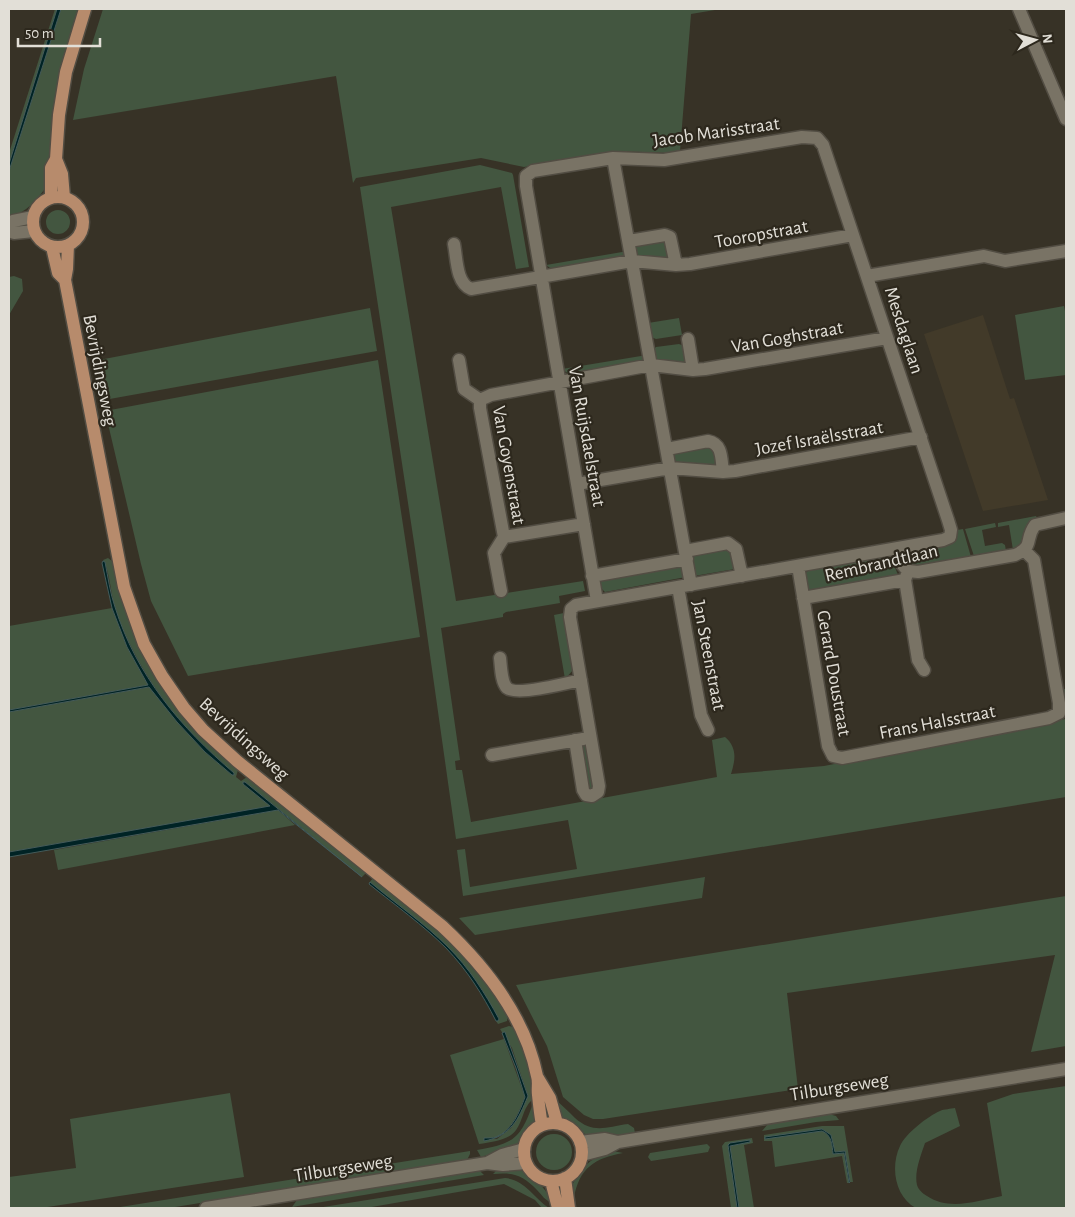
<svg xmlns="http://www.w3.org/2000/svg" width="1075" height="1217" viewBox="0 0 1075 1217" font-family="'Alegreya Sans',sans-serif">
  <rect width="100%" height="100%" fill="#373226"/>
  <path fill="#423a29" d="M983 315 1010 399 1014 398 1048 500 983 511 924 334Z"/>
  <path fill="#435640" d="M55 9H57L9 164V153Z
    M61 9H78L61 75 47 185C38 200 26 212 9 218V171Z
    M103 9H721L691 14 680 151 670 153 614 151 524 167 481 158 356 178 353 183 336 76 73 120 84 69Z
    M480 165 512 173 513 175 529 267 516 269 501 187 391 207 456 601 583 581 585 591 559 596 560 603 506 612 503 614V617L441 628 460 760 455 761 456 770H462L471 822 717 777 712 740 725 737C738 748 735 761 731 774L824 766 1065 719 1064 689H1066V797L463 896 457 850 465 849 470 887 577 869 568 820 456 839 415 549 360 187Z
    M46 222a12 12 0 1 1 24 0a12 12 0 1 1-24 0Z
    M665 241 669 257 667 259 636 256 634 247 636 245Z
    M628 251 627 256 553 270 546 265Z
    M14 276 22 279 23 291 9 315V277Z
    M1064 306 1066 316V375L1025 380 1015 315Z
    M370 308 377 351 104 400 99 360Z
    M679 318 682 335 656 339 651 337 648 323Z
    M679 344 684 346 686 361 685 363 655 360 653 350 656 347Z
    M647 355 645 360 570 375 562 369Z
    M378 360 420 637 188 676 151 601 141 564 105 411Z
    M706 445 714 448 716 463 713 466 674 463 672 454Z
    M1036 516 1037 518C1017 528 1031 541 1013 550L1009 525 998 527V523Z
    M995 523 996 527 982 530 985 546 1002 543 1005 545 1006 551 974 556 965 529Z
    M963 529 971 557 912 567 906 560 907 555 912 551 955 540 957 530Z
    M723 548 730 549 735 569 694 576 692 555Z
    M883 556 884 559C893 559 895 568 898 575L815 594 807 590 805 573 811 569Z
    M108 558 112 561C126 625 151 683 196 731 209 745 224 757 238 770L236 777 241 781 247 777 366 873 362 877 245 782 243 784 271 806 9 852V712L150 687 177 722 205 752 232 775H234V773C181 727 147 687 120 622 118 616 115 610 114 604 111 592 109 569 103 560Z
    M685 562 686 577 605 592 600 587 598 577Z
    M112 608 127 647 148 685 9 710V626Z
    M564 613 573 670 565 679 554 615Z
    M587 744 595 787 589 791 581 745Z
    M278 810 295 825 58 870 54 850Z
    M705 877 702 898 475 935 459 918Z
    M373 878C425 921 475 955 508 1016L507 1021 498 1024 496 1021 499 1019 479 985 448 947 426 927 369 883Z
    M1066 896V1046L1031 1052 1055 955 787 993 798 1089 603 1119H593L584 1115 563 1097 547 1046 516 985Z
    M509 1026 513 1027C525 1049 530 1074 535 1098 521 1106 524 1126 511 1135 502 1141 490 1142 479 1144L450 1055 504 1039 525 1097C519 1111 512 1131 496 1137 493 1138 488 1138 484 1138L497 1139 511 1128 528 1096 512 1048 500 1029Z
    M1066 1086V1208H916C895 1197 890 1167 900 1146 905 1134 928 1116 940 1111 944 1109 951 1109 955 1108L960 1126 925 1143C921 1155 914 1172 917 1185 918 1189 923 1194 927 1196 949 1211 977 1201 1002 1196L987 1103 1013 1094Z
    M230 1093 244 1177 41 1208H9V1177L76 1168 70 1119Z
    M557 1101C563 1106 569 1112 575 1118 593 1134 606 1127 628 1124L634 1128 635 1133C620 1136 597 1141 583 1133 578 1130 574 1126 570 1123 562 1117 555 1112 557 1101Z
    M536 1104V1115L534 1123 522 1140 514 1147 481 1157 477 1150C512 1144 520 1140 532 1106Z
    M829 1114 836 1116 839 1120 816 1122 762 1131 768 1124Z
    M822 1126H844L853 1182H850L845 1151 835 1152 831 1135 822 1129 765 1138 822 1131C832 1135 832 1145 833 1154L844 1153 849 1183H847L842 1156 775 1167 772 1141H764V1135Z
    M536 1152a18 18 0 1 1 36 0a18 18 0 1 1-36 0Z
    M752 1138 753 1143 744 1145 754 1208H739L730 1147 731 1145 750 1142 728 1145 737 1208H731L722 1146 725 1142Z
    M707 1144 710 1147 708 1152 651 1161 648 1157 650 1153Z
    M470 1151V1154L467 1160 169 1208H114Z
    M613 1151 623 1153C595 1158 579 1168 574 1198L571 1187C584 1164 589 1159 613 1151Z
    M516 1168C532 1174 546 1188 553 1203 545 1201 542 1195 537 1190 523 1175 513 1172 493 1174L498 1169Z
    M479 1170 484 1175 292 1207 297 1200Z
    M505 1178C525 1180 533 1197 549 1208H542L535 1200 504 1184 366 1208H317Z"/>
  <path fill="#002325" stroke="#445b5a" d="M57 9H61L9 171V164Z
    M103 561 105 562C108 577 110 593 115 607 136 675 181 728 234 773V775H232L205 752 177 722 149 687 9 712V710L148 685 127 647 112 608 102 563Z
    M243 782H245L362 877 278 810 9 857V852L270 806 243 784Z
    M370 882C396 904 424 923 448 947 469 968 485 993 499 1019L498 1021H496C483 995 467 970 446 948 423 925 395 905 369 884Z
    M504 1032H505L528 1096C518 1120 511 1136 484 1141V1138C488 1138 493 1138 496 1137 512 1131 520 1111 525 1097L516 1068 502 1033Z
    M822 1129 831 1135 835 1152 845 1151 850 1182 849 1183 844 1153 833 1154C832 1145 832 1135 822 1131L765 1139V1137Z
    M750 1140V1142L730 1146 739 1208H737L728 1145 730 1143Z"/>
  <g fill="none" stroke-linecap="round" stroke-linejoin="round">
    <g stroke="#524d43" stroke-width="15">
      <path id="minor" d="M1019 9 1066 119
        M613 158 691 585
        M9 224 13 221 33 217
        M9 231 14 233 34 231
        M629 241 665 235 670 237 676 265
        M454 244C457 259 456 283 471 289L632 261 676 265 690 264 853 235
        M867 276 984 256 1005 261 1066 251
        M688 339 693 370
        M459 360 464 389 480 400
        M480 400 491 395 651 365 693 370 705 369 887 338
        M480 400V408L504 537 494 553 501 591
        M667 449 708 441C723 444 721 459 723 472
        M577 484 670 468 723 472 735 471 921 437
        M504 537 584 524
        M899 548 901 563 908 571
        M685 551 728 543 736 549 742 576
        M798 566 828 746 833 756 842 758 1049 718 1059 713V703L1034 560 1025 551
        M592 576 687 559
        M905 580 918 660 924 670
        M678 587 701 715 708 730
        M803 598 905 580 908 571 918 572 1015 555C1035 546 1024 540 1035 525L1066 518
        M500 658C501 666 501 682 507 688 516 696 568 683 581 680
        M575 740 583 790 586 795 592 796 598 792 599 786 570 617 571 609 576 605 943 540 950 537 951 530 948 520 823 145 817 138 802 137 664 160 613 158 533 171 526 176V186L597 601
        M492 755 583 739
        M580 1142 605 1139 618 1142
        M582 1155 605 1149 618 1142 1066 1069
        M487 1163 502 1155 524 1149
        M206 1208 487 1163 503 1165 526 1163"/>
    </g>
    <g stroke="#524d43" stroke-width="15">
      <path id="major" d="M33 222a25 25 0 1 1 50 0a25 25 0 1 1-50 0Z
        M51 197V168L56 159
        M64 197 62 174 56 159 59 115 66 72 85 9
        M68 245 67 269 65 280 124 587 144 644 162 676 184 708 203 730 237 761 442 926C485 966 525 1016 537 1076 539 1082 537 1088 538 1095 539 1105 540 1115 542 1125
        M52 247 58 273 65 280
        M538 1078 550 1098 557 1123
        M524 1152a29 29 0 1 1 58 0a29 29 0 1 1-58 0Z
        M565 1178 569 1208
        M551 1181 558 1208"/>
    </g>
    <use href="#minor" stroke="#797365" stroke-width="12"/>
    <use href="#major" stroke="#b78b6c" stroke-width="12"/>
  </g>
  <g text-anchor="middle" stroke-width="4.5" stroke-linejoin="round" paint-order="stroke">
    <g font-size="19" fill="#e2dfd7" stroke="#2d281d">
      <text transform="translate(716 131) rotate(-8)" y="7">Jacob Marisstraat</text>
      <text transform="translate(761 233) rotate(-10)" y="7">Tooropstraat</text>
      <text transform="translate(905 330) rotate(72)" y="7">Mesdaglaan</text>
      <text transform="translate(787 336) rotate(-10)" y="7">Van Goghstraat</text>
      <text transform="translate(101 370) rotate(79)" y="7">Bevrijdingsweg</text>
      <text transform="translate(588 436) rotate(80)" y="7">Van Ruijsdaelstraat</text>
      <text transform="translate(819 437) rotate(-10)" y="7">Jozef Israëlsstraat</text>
      <text transform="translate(510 465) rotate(80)" y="7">Van Goyenstraat</text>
      <text transform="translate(881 562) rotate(-13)" y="7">Rembrandtlaan</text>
      <text transform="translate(710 655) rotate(79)" y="7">Jan Steenstraat</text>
      <text transform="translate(835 673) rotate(80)" y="7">Gerard Doustraat</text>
      <text transform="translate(937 721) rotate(-11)" y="7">Frans Halsstraat</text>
      <text transform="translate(245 738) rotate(42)" y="7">Bevrijdingsweg</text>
      <text transform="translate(839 1086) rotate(-9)" y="7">Tilburgseweg</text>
      <text transform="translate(343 1167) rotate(-9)" y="7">Tilburgseweg</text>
    </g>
  </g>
  <rect width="1075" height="1217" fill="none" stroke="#e2dfd7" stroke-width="20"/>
  <g transform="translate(1035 40) rotate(84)" stroke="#2d281d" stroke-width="4" paint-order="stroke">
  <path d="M0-4L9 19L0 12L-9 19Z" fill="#e2dfd7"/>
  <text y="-8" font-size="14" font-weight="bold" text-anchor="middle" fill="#e2dfd7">N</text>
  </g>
  <path d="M18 38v8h82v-8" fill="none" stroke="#e2dfd7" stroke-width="2.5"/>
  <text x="25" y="38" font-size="15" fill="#e2dfd7" stroke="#2d281d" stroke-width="4" paint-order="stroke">50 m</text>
</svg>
